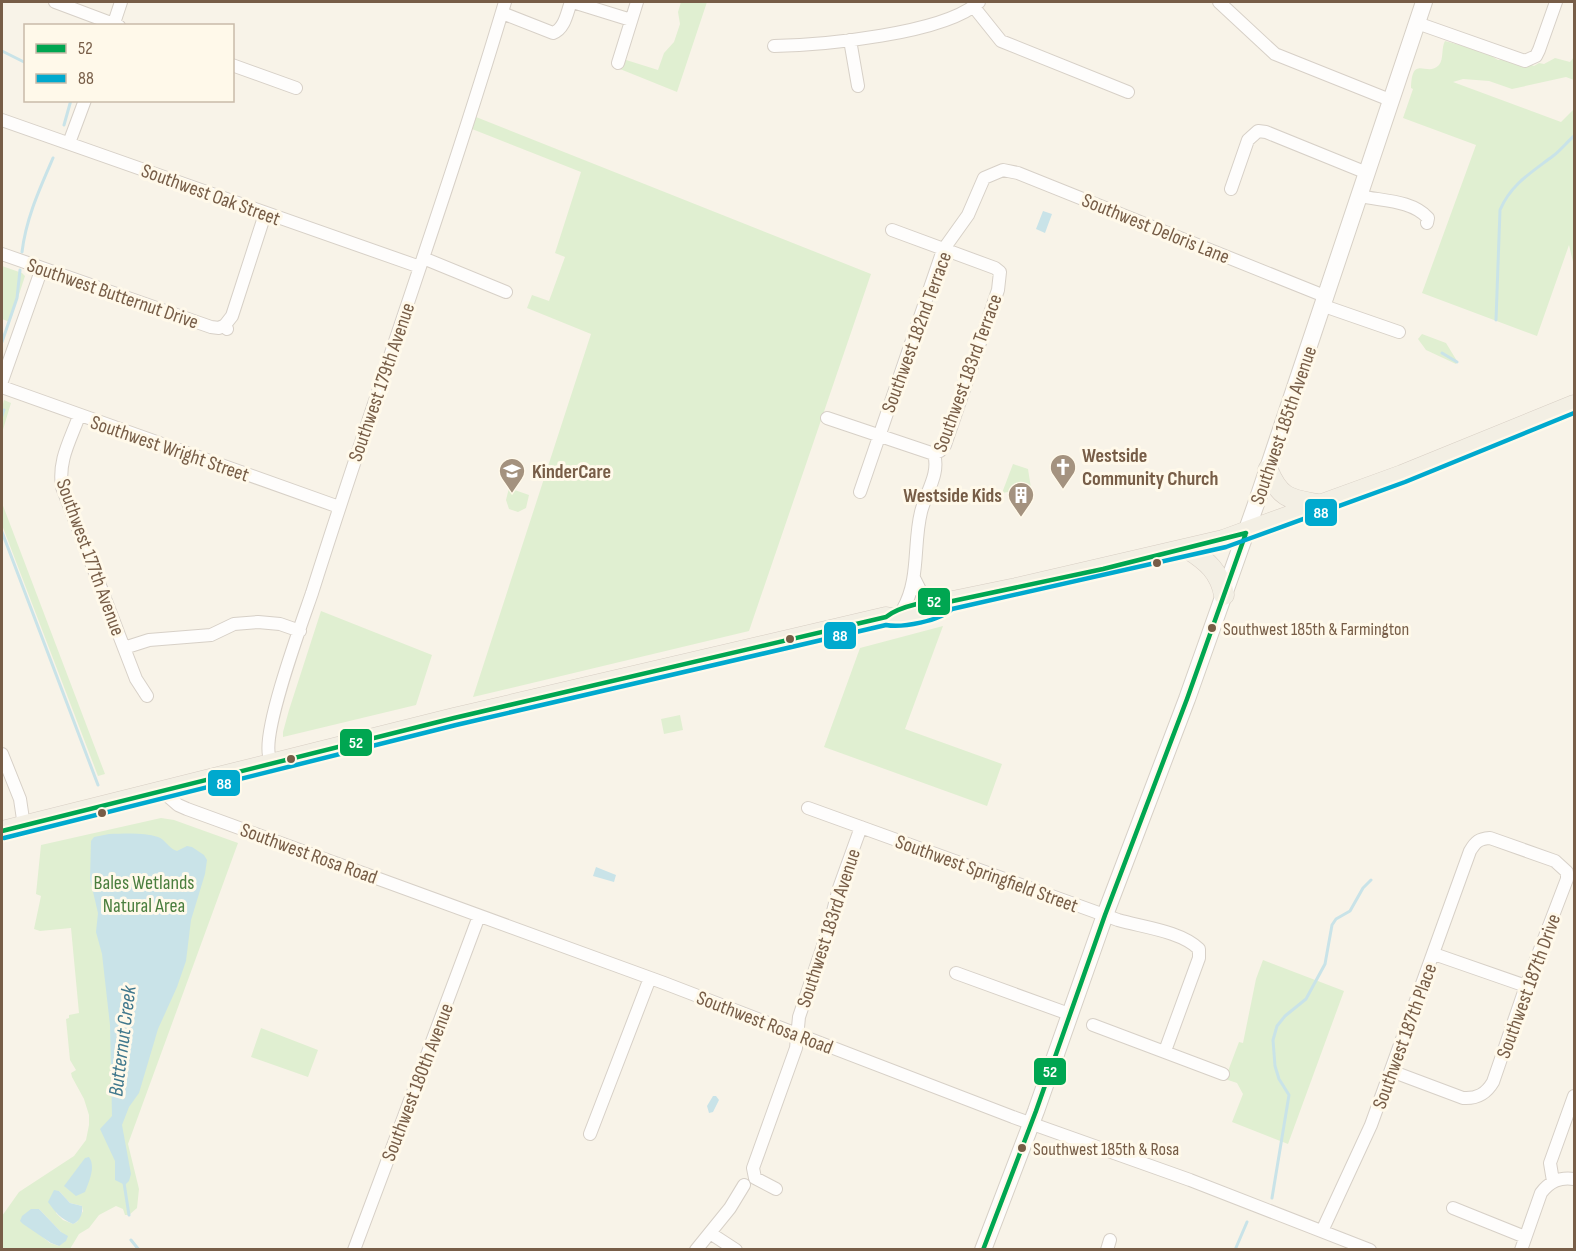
<svg xmlns="http://www.w3.org/2000/svg" width="1576" height="1251" viewBox="0 0 1576 1251" font-family="'Sofia Sans Condensed',sans-serif">
  <rect width="100%" height="100%" fill="#f8f3e8"/>
  <path fill="#e0efd1" fill-rule="evenodd" d="M681 2H707L677 92 620 69 623 59 658 70 664 53 674 42 680 24 678 12Z
    M1445 41 1485 52 1498 60 1510 57 1534 66 1539 63 1544 64 1555 58 1570 62 1574 57V80L1566 77 1512 89 1489 81 1463 79 1453 82 1561 122 1574 109V266L1569 245 1537 336 1422 293 1476 145 1403 118 1413 89 1411 88C1412 53 1427 78 1439 65 1444 59 1441 48 1445 41Z
    M476 117 871 274 749 631 473 697 591 334 527 308 532 295 549 301 565 257 555 253 581 172 472 129Z
    M2 266 22 273 25 276 10 322 2 319Z
    M1422 334 1446 343 1457 361 1456 364 1426 350 1418 339Z
    M4 400 11 403 2 433V408Z
    M1013 464 1028 469 1031 488 1002 493Z
    M509 488 529 495 526 508 518 512 509 509 506 500Z
    M2 503 105 774 98 776 2 525Z
    M321 611 432 655 416 705 283 737V732L289 710Z
    M943 626 905 729 1002 764 987 806 824 747 860 648Z
    M680 715 683 730 664 734 661 719Z
    M161 818 174 820 238 843 128 1144 139 1189 137 1208 129 1215H125L123 1209 116 1206 99 1215 89 1228 79 1234 70 1249 2 1250V1216L19 1192 74 1156 86 1140 89 1125V1115L84 1099 72 1077 71 1073 76 1070 70 1060 66 1019 69 1018V1015L79 1013 71 928 40 931 34 929 41 896 36 894 41 845ZM59 1191 70 1203 82 1206 83 1211 77 1222 73 1224 63 1220 56 1213ZM39 1209 61 1232 59 1246 50 1243 28 1225Z
    M1263 960 1344 991 1288 1144 1232 1122 1243 1094 1237 1083 1225 1079 1239 1042 1243 1043 1256 979Z
    M261 1028 318 1050 308 1077 251 1057Z"/>
  <path fill="#c9e3e8" d="M1043 211 1052 214 1045 233 1036 229Z
    M109 834C124 834 143 832 158 837 166 840 168 848 177 851L187 846 192 847 204 855 207 860 205 874 191 920 186 961 177 987 158 1029 139 1093 129 1107 122 1125 131 1174 129 1181 125 1185 115 1180V1161L100 1129 112 1116 110 1025 102 954 96 932 98 913 90 879 91 841 94 837Z
    M596 867 616 875 614 882 593 876Z
    M713 1096H716L719 1100 713 1112 709 1113 707 1106Z
    M89 1157C96 1167 89 1181 85 1192L76 1196 64 1186 85 1158Z
    M54 1190 59 1191 70 1203 82 1206C83 1214 80 1221 73 1224 61 1219 55 1212 48 1202Z
    M31 1209H39L61 1232 68 1236 66 1241 59 1246 51 1243 23 1224 20 1221 22 1216Z"/>
  <g fill="none" stroke-linecap="round" stroke-linejoin="round">
    <path stroke="#c9e3e8" stroke-width="3" d="M2 51 26 63
      M64 125 71 100
      M22 252C26 218 40 188 53 158
      M1496 320 1500 210C1511 184 1532 172 1553 156 1561 150 1567 142 1574 136
      M2 342 17 298 20 270
      M1442 353 1457 362
      M2 416 4 410
      M2 532 98 785
      M124 1183 129 1215
      M1272 1198 1289 1095 1279 1079 1275 1066 1273 1040 1277 1026 1285 1016 1306 999 1325 964 1332 925 1336 919 1350 911 1363 888 1371 880
      M131 1240 139 1250
      M1235 1250 1247 1222"/>
    <g stroke="#d7d0c7" stroke-width="14">
      <path id="street" d="M55 2 119 26
        M573 2 631 20
        M1219 2 1275 54 1390 100
        M973 6 1001 41 1128 92
        M502 13 553 33C565 29 567 12 571 2
        M1417 23 1525 61 1536 56 1539 50 1556 2
        M113 26 121 2
        M850 40 858 86
        M774 46C822 45 944 34 979 2
        M618 63 637 2
        M232 65 296 88
        M2 120 420 267
        M69 143 85 100
        M1231 189 1248 140 1258 131 1266 132 1367 173
        M1360 196C1382 201 1412 200 1428 218L1427 223
        M892 230 995 268 1000 272 998 290 945 445 940 451 934 454C940 474 926 492 921 512 913 544 920 579 903 609
        M2 254 211 327 219 328 225 325
        M423 258 506 292
        M1324 306 1399 332
        M227 329 225 325 232 316 265 214
        M2 381 42 268
        M2 387 339 507
        M79 416C70 441 58 460 62 487L136 679 147 696
        M827 418 934 454
        M860 492 943 250 968 215 984 178 1003 170 1018 173 1327 297
        M914 578 922 594 934 601
        M124 648 149 640 211 635 234 624 258 622 280 624 300 631
        M2 754 20 799 24 826
        M269 755C263 728 301 625 312 593 374 396 446 200 505 2
        M163 792 178 805 187 809 664 983 1013 1117 1190 1180 1370 1250
        M808 808 1118 920C1142 927 1181 931 1199 949V958L1165 1051
        M1434 954 1526 986
        M956 973 1069 1014
        M1093 1025 1223 1074
        M590 1134 650 978
        M1553 1181 1550 1163 1574 1096
        M776 1189 755 1178 753 1168 796 1048 799 1017 828 931 839 888 861 827
        M1453 1208 1525 1237
        M1322 1231 1371 1125 1470 851C1476 841 1479 839 1490 838L1555 861 1567 872V879L1526 986 1493 1082C1486 1094 1477 1099 1463 1098L1391 1071
        M710 1233 736 1250
        M354 1250 479 916
        M696 1250 730 1208 744 1185
        M1107 1250 1110 1240
        M1521 1250 1541 1193C1550 1181 1560 1177 1574 1179"/>
    </g>
    <g stroke="#d7d0c6" stroke-width="18">
      <path id="secondary" d="M983 1250 1036 1111 1105 915 1187 699 1256 504 1424 2"/>
    </g>
    <g stroke="#d7cec4" stroke-width="21">
      <path id="primary" d="M1268 470C1281 501 1292 499 1322 505
        M1188 549C1207 561 1220 572 1224 595
        M936 600 948 602 1016 588 1223 540 1402 475 1574 405
        M2 831 454 718 886 617 896 619 941 609 948 602"/>
    </g>
    <use href="#street" stroke="#fefdfc" stroke-width="12"/>
    <use href="#secondary" stroke="#fefdfc" stroke-width="16"/>
    <use href="#primary" stroke="#f3efe4" stroke-width="20"/>
    <g stroke="#fff9ea" stroke-width="9">
      <path id="bus-1" d="M2 831 454 718 886 617C898 607 933 598 948 602L1103 569 1246 533
        M983 1250 1036 1111 1105 915 1187 699 1246 533"/>
    </g>
    <g stroke="#fff9ea" stroke-width="9">
      <path id="bus-2" d="M4 838 456 725 886 625C902 628 940 621 952 609L1226 547 1405 482 1574 413"/>
    </g>
    <use href="#bus-1" stroke="#00a651" stroke-width="4.5"/>
    <use href="#bus-2" stroke="#00a9ce" stroke-width="4.5"/>
  </g>
  <defs>
    <g id="church-pin" transform="scale(1.35)"><path d="M0 17L-7.5 6A9.5 9.5 0 1 1 7.5 6Z" fill="#a4927f" stroke="#fff9ea"/><path d="M-1.2-6h2.4v3.5h3.3v2.4h-3.3V6h-2.4V-.1h-3.3v-2.4h3.3Z" fill="#fff"/></g>
    <g id="school-pin" transform="scale(1.35)"><path d="M0 17L-7.5 6A9.5 9.5 0 1 1 7.5 6Z" fill="#a4927f" stroke="#fff9ea"/><path d="M0-5L7-2L0 1L-7-2ZM-4 1L0 2.5L4 1V4Q0 6-4 4Z" fill="#fff"/></g>
    <g id="building-pin" transform="scale(1.35)"><path d="M0 17L-7.5 6A9.5 9.5 0 1 1 7.5 6Z" fill="#a4927f" stroke="#fff9ea"/><path d="M-4-6H4V6H1V3H-1V6H-4ZM-2.5-4.3h1.7v1.8h-1.7ZM.8-4.3h1.7v1.8H.8ZM-2.5-1h1.7V.8h-1.7ZM.8-1h1.7V.8H.8Z" fill="#fff"/></g>
  </defs>
  <g fill-rule="evenodd">
    <use href="#church-pin" x="1063" y="467"/>
    <use href="#school-pin" x="512" y="471"/>
    <use href="#building-pin" x="1021" y="495"/>
  </g>
  <g fill="#775d47" stroke="#fff9ea" stroke-width="2">
    <circle cx="1157" cy="563" r="5"/>
    <circle cx="1212" cy="628" r="5"/>
    <circle cx="790" cy="639" r="5"/>
    <circle cx="291" cy="759" r="5"/>
    <circle cx="102" cy="813" r="5"/>
    <circle cx="1022" cy="1148" r="5"/>
  </g>
  <g text-anchor="middle" stroke-width="6" stroke-linejoin="round" paint-order="stroke">
    <g font-size="18" fill="#775d47" stroke="#fff9ea" text-anchor="start">
      <text x="1223" y="635">Southwest 185th &amp; Farmington</text>
      <text x="1033" y="1155">Southwest 185th &amp; Rosa</text>
    </g>
    <g font-size="20" fill="#775d47" stroke="#fff9ea">
      <text transform="translate(211 194) rotate(20)" y="7">Southwest Oak Street</text>
      <text transform="translate(1156 228) rotate(22)" y="7">Southwest Deloris Lane</text>
      <text transform="translate(113 293) rotate(19)" y="7">Southwest Butternut Drive</text>
      <text transform="translate(916 332) rotate(-70)" y="7">Southwest 182nd Terrace</text>
      <text transform="translate(967 373) rotate(-70)" y="7">Southwest 183rd Terrace</text>
      <text transform="translate(381 382) rotate(-71)" y="7">Southwest 179th Avenue</text>
      <text transform="translate(1283 425) rotate(-71)" y="7">Southwest 185th Avenue</text>
      <text transform="translate(170 448) rotate(19)" y="7">Southwest Wright Street</text>
      <text transform="translate(91 557) rotate(70)" y="7">Southwest 177th Avenue</text>
      <text transform="translate(309 853) rotate(20)" y="7">Southwest Rosa Road</text>
      <text transform="translate(987 873) rotate(20)" y="7">Southwest Springfield Street</text>
      <text transform="translate(828 928) rotate(-72)" y="7">Southwest 183rd Avenue</text>
      <text transform="translate(1528 986) rotate(-70)" y="7">Southwest 187th Drive</text>
      <text transform="translate(765 1022) rotate(21)" y="7">Southwest Rosa Road</text>
      <text transform="translate(1404 1036) rotate(-70)" y="7">Southwest 187th Place</text>
      <text transform="translate(417 1082) rotate(-69)" y="7">Southwest 180th Avenue</text>
    </g>
    <g font-size="20" font-weight="bold" fill="#775d47" stroke="#fff9ea" text-anchor="start">
      <text x="1082" y="462">Westside<tspan x="1082" dy="23">Community Church</tspan></text>
      <text x="532" y="478">KinderCare</text>
      <text x="1002" y="502" text-anchor="end">Westside Kids</text>
    </g>
    <g font-size="20" fill="#4a7e3e" stroke="#fff9ea">
      <text x="144" y="889">Bales Wetlands<tspan x="144" dy="23">Natural Area</tspan></text>
    </g>
    <g font-size="21" font-style="italic" fill="#3f778c" stroke="#fff9ea">
      <text transform="translate(122 1041) rotate(-83)" y="7">Butternut Creek</text>
    </g>
  </g>
  <g stroke="#fff9ea" stroke-width="2">
    <rect x="1304" y="498" width="34" height="29" rx="6" fill="#00a9ce"/>
    <rect x="917" y="587" width="34" height="29" rx="6" fill="#00a651"/>
    <rect x="823" y="621" width="34" height="29" rx="6" fill="#00a9ce"/>
    <rect x="339" y="728" width="34" height="29" rx="6" fill="#00a651"/>
    <rect x="207" y="769" width="34" height="28" rx="6" fill="#00a9ce"/>
    <rect x="1033" y="1057" width="34" height="29" rx="6" fill="#00a651"/>
  </g>
  <g font-size="16" text-anchor="middle" font-weight="bold" fill="#fff">
    <text x="1321" y="518">88</text>
    <text x="934" y="607">52</text>
    <text x="840" y="641">88</text>
    <text x="356" y="748">52</text>
    <text x="224" y="789">88</text>
    <text x="1050" y="1077">52</text>
  </g>
  <rect width="1576" height="1251" fill="none" stroke="#775d47" stroke-width="6"/>
  <rect x="24" y="24" width="210" height="78" fill="#fff9ea" stroke="#c9bba9" stroke-width="1.5"/>
  <rect x="36" y="44" width="30" height="9" fill="#00a651" stroke="#c9bba9" stroke-width="1.5"/>
  <text x="78" y="54" font-size="18" fill="#775d47">52</text>
  <rect x="36" y="74" width="30" height="9" fill="#00a9ce" stroke="#c9bba9" stroke-width="1.5"/>
  <text x="78" y="84" font-size="18" fill="#775d47">88</text>
</svg>
